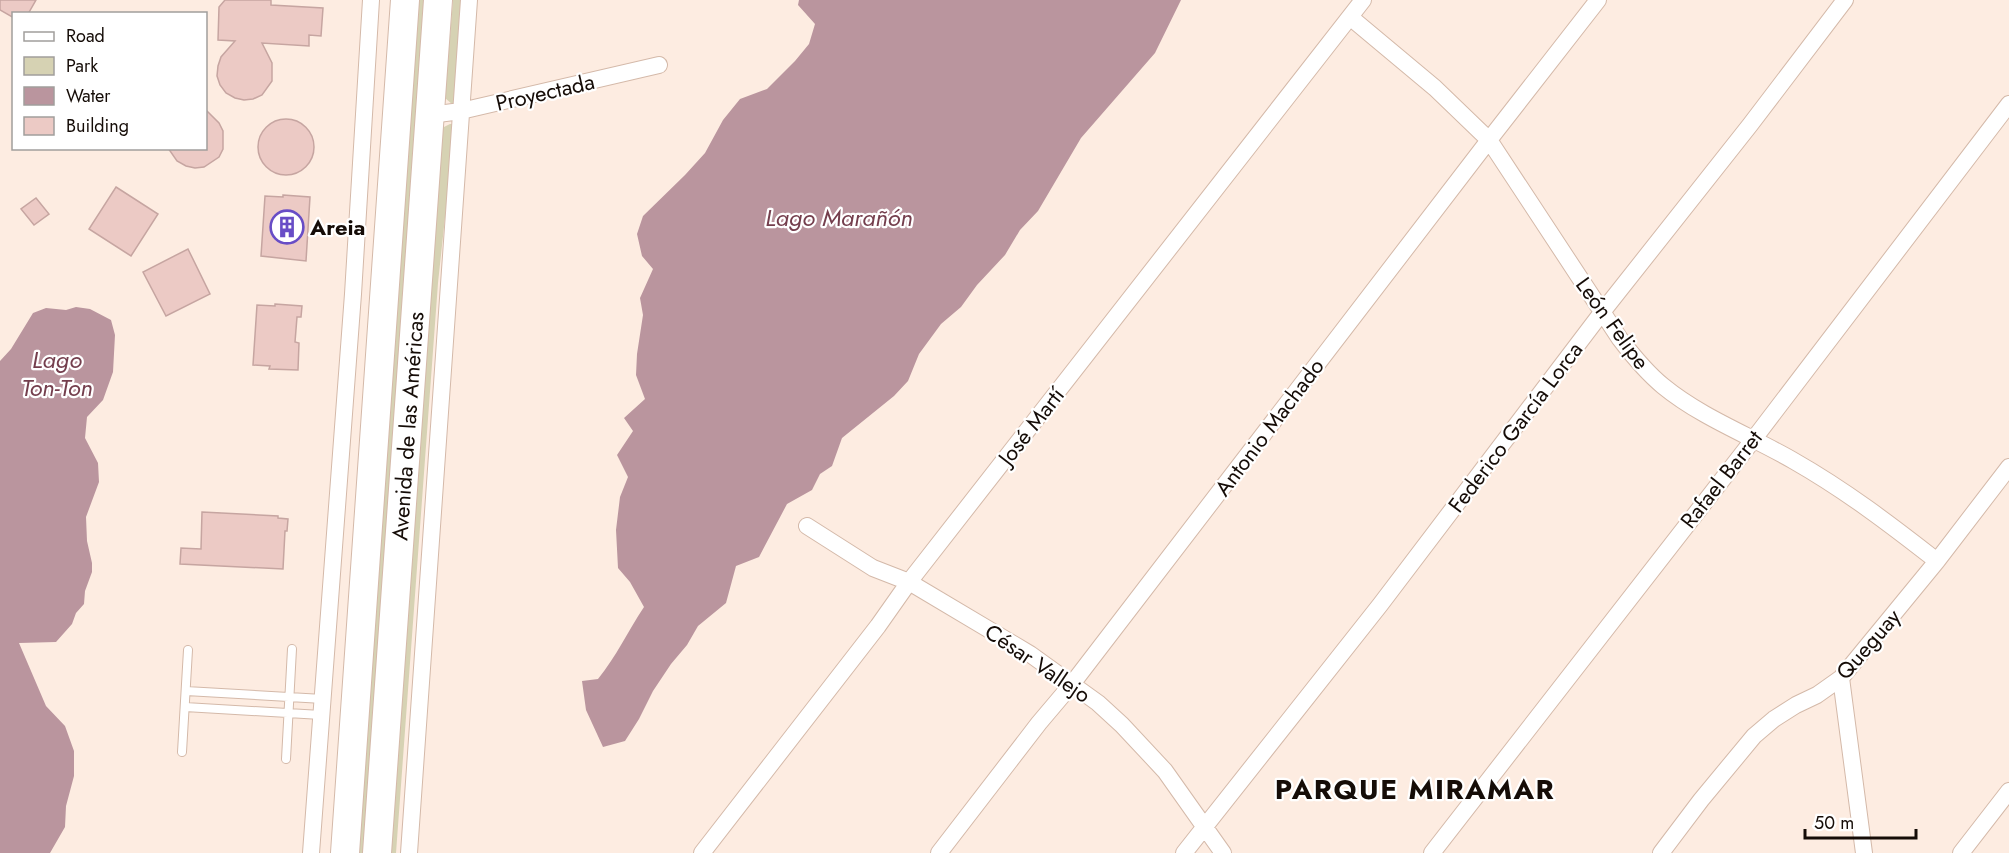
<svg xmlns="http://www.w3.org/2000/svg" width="2009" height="853" viewBox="0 0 2009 853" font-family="Jost,sans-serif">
  <rect width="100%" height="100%" fill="#fdece1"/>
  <path fill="#d6d2b3" d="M415 0H430L366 853H351Z
    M453 0H463L456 103 452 104 445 98Z
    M450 124H455L438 283 396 853H388L442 128Z"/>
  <path fill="#ba959e" d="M799 0H1181L1155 53 1081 138 1038 211 1020 230 1005 255 977 285 961 307 941 324 919 354 908 381 894 396 842 438 832 466 820 474 812 490 787 504 759 557 736 566 726 603 698 626 687 645 671 664 653 691 639 719 625 741 603 747 586 710 582 681 598 679C616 657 628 631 644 607L630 582 618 568 616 530 620 497 628 477 617 455 633 431 624 418 645 399 636 375 637 354 643 315 640 298 653 269 642 256 637 234 643 216 685 175 705 153 723 120 740 99 767 89 795 61 809 44 815 24 798 5Z
    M76 307 90 309 111 320 115 335 113 372 103 400 87 417 85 438 98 463 99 482 86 517 87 541 92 563V572L85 591 84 604 76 613 72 624 56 642 19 643 46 706 65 726 74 751V776L66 806 65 827 50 853H0V361L11 349 33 313 46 308 66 310Z"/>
  <path fill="#eccac5" stroke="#c6a5a1" stroke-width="1.5" d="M0 0H36L28 14H14V18L0 10Z
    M225 0H271V5L323 8 321 36 309 35V46L262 43 272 63V81L262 95 253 99 244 100 235 98 226 93 220 85 217 76 218 66 221 57 235 41 218 40 219 7Z
    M206 110 219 123 223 131V149L219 157 204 167 195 168 186 166 177 161 168 148H206Z
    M258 147a28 28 0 1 1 56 0a28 28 0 1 1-56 0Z
    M116 187 158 214 131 256 89 229Z
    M283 195 310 197 306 261 261 256 265 196 283 197Z
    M36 198 49 214 34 225 21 209Z
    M188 249 210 294 166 316 143 272Z
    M275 304 302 306 301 317H297L295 342 299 343 298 370 269 369 270 366 253 365 257 305 275 306Z
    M202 512 278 516V518L288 519 287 531H285L283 569 180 564 181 548 201 549Z"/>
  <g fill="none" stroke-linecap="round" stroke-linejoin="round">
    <g stroke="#d4b9a9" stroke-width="10">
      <path id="service" d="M186 691 323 699
        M185 707 321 715
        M182 752 188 650
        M286 759 292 649"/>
    </g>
    <g stroke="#d4b9a9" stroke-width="18">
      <path id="minor" d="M1350 17 1435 88 1489 140 1620 339C1633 356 1646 372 1663 386 1702 418 1751 436 1794 461 1845 490 1891 525 1937 561
        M430 115 461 111 659 65
        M807 526 873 568 909 582 1030 654 1098 703 1122 725 1165 771 1223 853
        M1841 678 1864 853
        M311 853 353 294 371 0
        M409 853 469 0
        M702 853 878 626 909 582 1363 0
        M939 853 1039 723 1072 684 1489 140 1598 0
        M1184 853 1380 605 1603 311 1750 125 1845 0
        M1432 853 1753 440 2009 104
        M1661 853 1701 800 1754 736 1774 719 1796 705 1817 695 1841 678 1937 561 2009 467
        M1961 853 2009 791"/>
    </g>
    <g stroke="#d4b9a9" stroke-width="30">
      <g id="trunk">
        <path d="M345 853 405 0"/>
        <path id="s1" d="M377 853 438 0"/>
      </g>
    </g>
    <use href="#service" stroke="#fff" stroke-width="8"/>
    <use href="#minor" stroke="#fff" stroke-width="16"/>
    <use href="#trunk" stroke="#fff" stroke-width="28"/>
  </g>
  <defs>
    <g id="building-ring" transform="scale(1.725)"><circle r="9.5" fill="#fff" stroke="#684dc6" stroke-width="1.5"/><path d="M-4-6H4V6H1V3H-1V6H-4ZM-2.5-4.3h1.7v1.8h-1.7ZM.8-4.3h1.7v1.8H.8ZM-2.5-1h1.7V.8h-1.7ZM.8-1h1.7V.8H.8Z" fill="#684dc6"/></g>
  </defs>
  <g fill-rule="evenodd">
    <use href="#building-ring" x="287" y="227"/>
  </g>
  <g text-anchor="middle" stroke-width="4.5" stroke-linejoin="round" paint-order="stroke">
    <g font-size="22" fill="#150c07" stroke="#fff">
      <text transform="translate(545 92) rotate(-13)" y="8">Proyectada</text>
      <text transform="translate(1613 323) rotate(54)" y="8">León Felipe</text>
      <text transform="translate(1031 426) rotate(-52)" y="8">José Martí</text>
      <text dy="8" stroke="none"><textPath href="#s1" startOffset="428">Avenida de las Américas</textPath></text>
      <text transform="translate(1269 427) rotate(-53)" y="8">Antonio Machado</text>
      <text transform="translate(1515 427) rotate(-53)" y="8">Federico García Lorca</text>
      <text transform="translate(1721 479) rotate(-52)" y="8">Rafael Barret</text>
      <text transform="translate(1868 644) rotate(-49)" y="8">Queguay</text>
      <text transform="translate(1038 663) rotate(34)" y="8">César Vallejo</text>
    </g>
    <g font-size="22" font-weight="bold" fill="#150c07" stroke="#fff" text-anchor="start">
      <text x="310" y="235">Areia</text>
    </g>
    <g font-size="24" font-style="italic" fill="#743e4d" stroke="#fff">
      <text x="839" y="226">Lago Marañón</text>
      <text x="57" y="368">Lago<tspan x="57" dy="28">Ton-Ton</tspan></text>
    </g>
    <g font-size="28" font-weight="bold" letter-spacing="1.5" fill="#150c07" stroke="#fff">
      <text x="1415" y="799">PARQUE MIRAMAR</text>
    </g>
  </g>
  <rect x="12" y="12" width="195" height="138" fill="#ffffff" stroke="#a19e9c" stroke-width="1.5"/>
  <rect x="24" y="32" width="30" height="9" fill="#ffffff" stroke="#a19e9c" stroke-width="1.5"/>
  <text x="66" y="42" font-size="18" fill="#150c07">Road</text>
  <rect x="24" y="57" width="30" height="18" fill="#d6d2b3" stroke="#a19e9c" stroke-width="1.5"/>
  <text x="66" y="72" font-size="18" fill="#150c07">Park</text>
  <rect x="24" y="87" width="30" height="18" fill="#ba959e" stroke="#a19e9c" stroke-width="1.5"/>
  <text x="66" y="102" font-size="18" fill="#150c07">Water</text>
  <rect x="24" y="117" width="30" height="18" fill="#eccac5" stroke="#a19e9c" stroke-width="1.5"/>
  <text x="66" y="132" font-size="18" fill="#150c07">Building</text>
  <path d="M1805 829v9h111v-9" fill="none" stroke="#150c07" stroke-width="3"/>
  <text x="1814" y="829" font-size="18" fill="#150c07" stroke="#ffffff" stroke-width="4.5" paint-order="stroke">50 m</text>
</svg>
